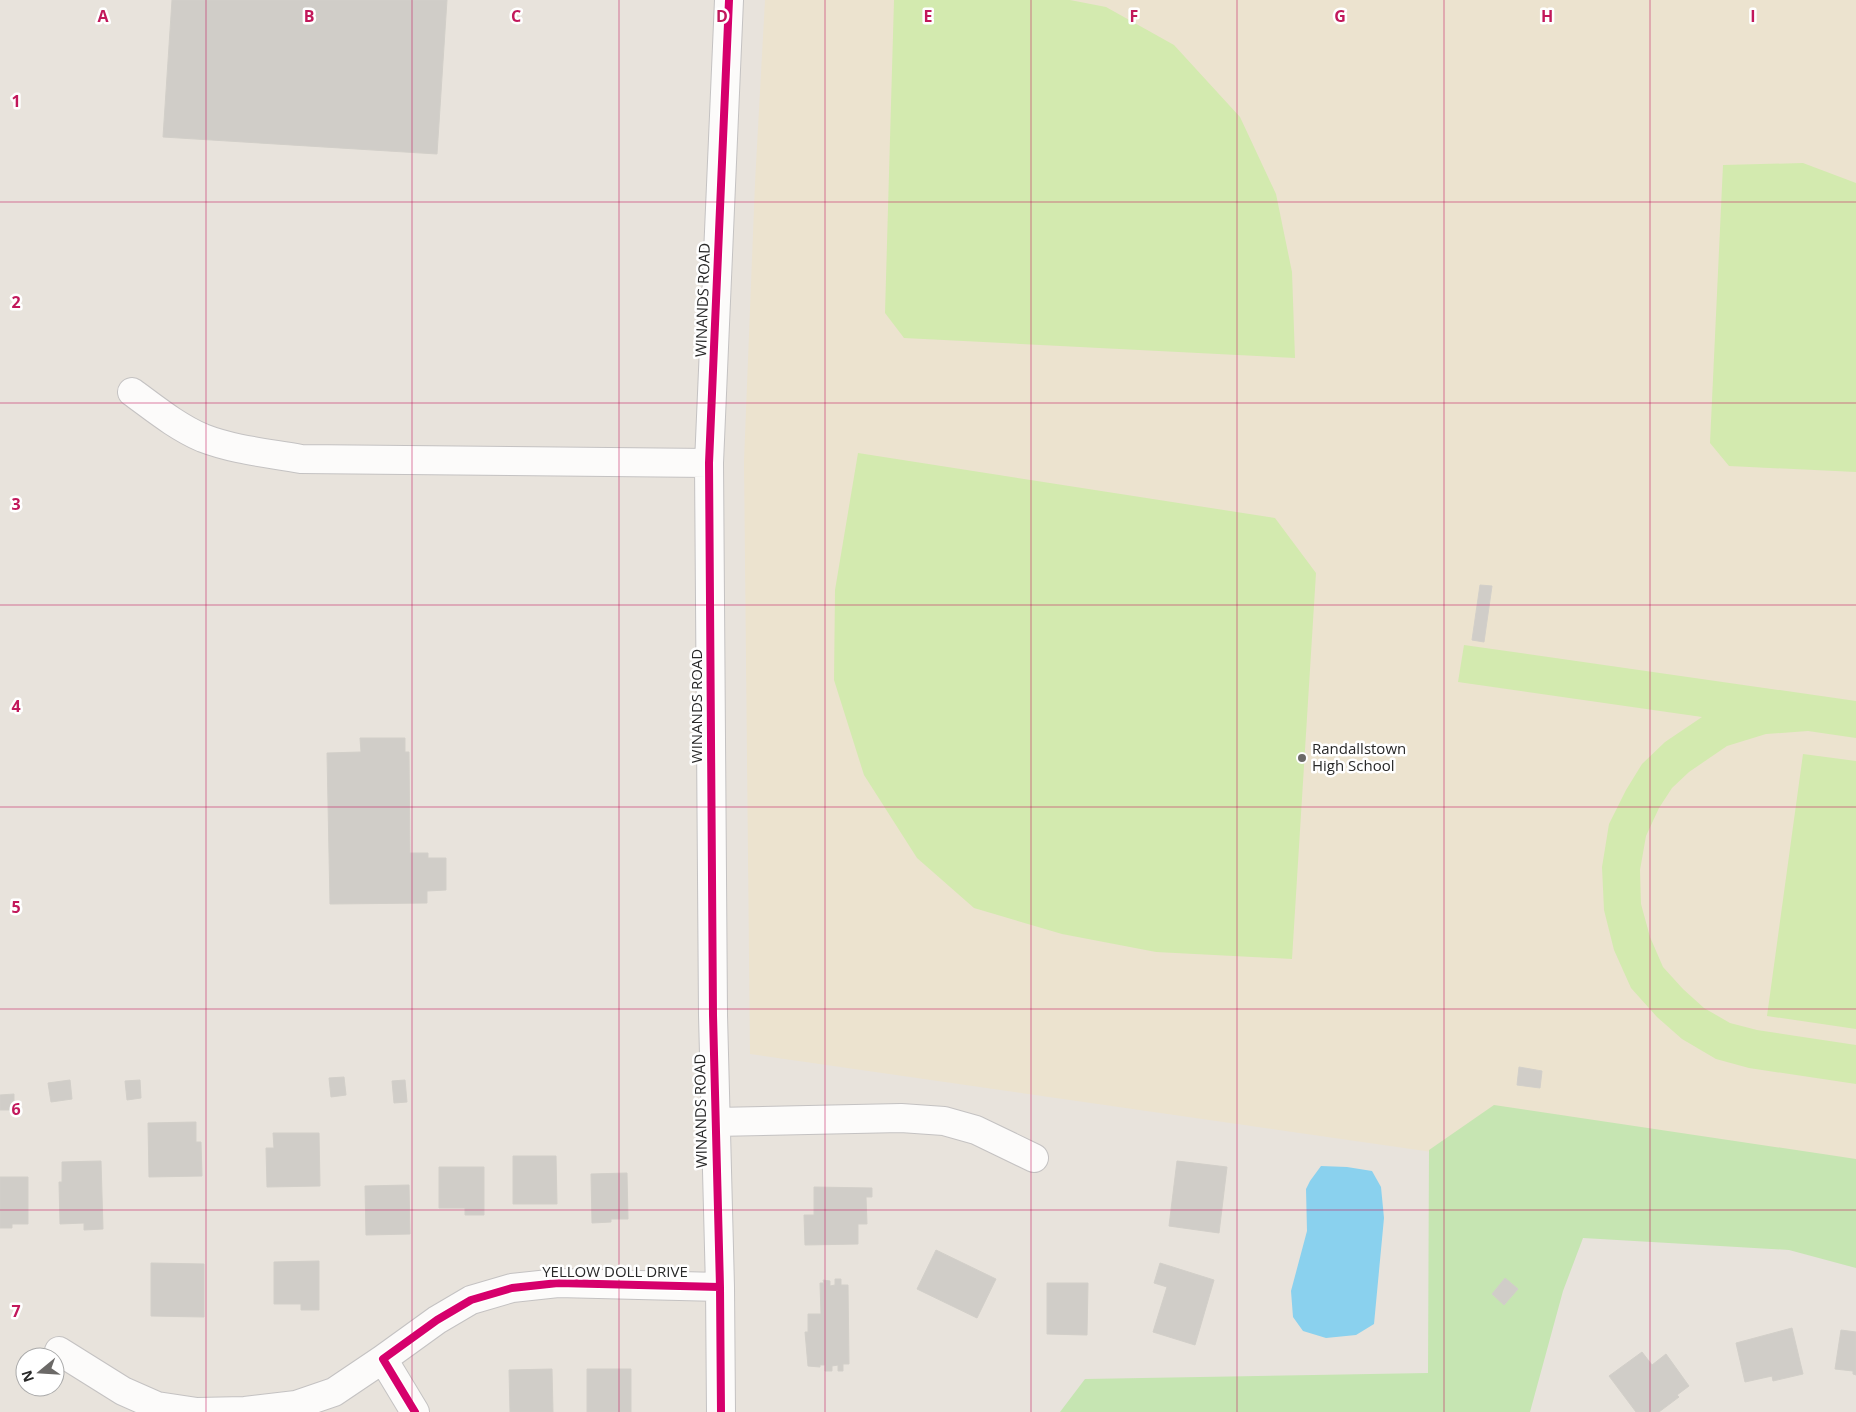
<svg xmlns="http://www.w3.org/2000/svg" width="1856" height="1412" viewBox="0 0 1856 1412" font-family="'Open Sans',sans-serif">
  <rect width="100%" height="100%" fill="#e8e3dc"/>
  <path fill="#ece3cf" d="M765 0H1856V1213L750 1054 744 461 755 183Z"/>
  <path fill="#c6e5b2" d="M1494 1105 1856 1159V1268L1789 1250 1583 1238 1563 1291 1530 1412H1060L1085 1379 1428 1373 1429 1150Z"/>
  <path fill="#d3eaaf" d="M894 0H1070L1106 7 1174 45 1240 117 1276 194 1292 272 1295 358 904 338 885 313Z
    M1803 163 1856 183V472L1729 466 1710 443 1723 165Z
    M858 453 1275 518 1316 573 1292 959 1156 952 1062 934 974 908 917 858 864 775 834 680 835 590Z
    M1464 645 1856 701V738L1808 731 1766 734 1727 746 1689 772 1672 788 1659 808 1646 836 1640 870 1641 904 1650 937 1663 967 1683 989 1704 1008 1730 1023 1757 1030 1856 1045V1084L1749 1068 1716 1059 1682 1039 1657 1017 1631 988 1614 950 1604 910 1602 867 1609 824 1626 790 1642 764 1665 742 1702 717 1458 682Z
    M1803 754 1856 761V1029L1767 1016Z"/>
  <path fill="#8ad1ee" d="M1321 1166 1347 1167 1372 1171 1381 1187 1384 1218 1374 1324 1356 1335 1326 1338 1303 1331 1293 1317 1291 1291 1307 1231 1306 1189 1310 1181Z"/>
  <path fill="#d0cdc8" stroke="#d2cfc9" d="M172 0H447L437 154 163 137Z
    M1480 585 1492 586 1484 642 1472 640Z
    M360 738H405V752H409L410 853H428V858H446V890L427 891V903L330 904 327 753 361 752Z
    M1519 1067 1542 1071 1540 1088 1517 1085Z
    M344 1077 346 1095 331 1097 329 1078Z
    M70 1080 72 1099 51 1102 48 1083Z
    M140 1080 141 1098 127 1100 125 1081Z
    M405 1080 407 1102 394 1103 392 1081Z
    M14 1094V1110H0V1095Z
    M196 1122V1142H201L202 1176 149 1177 148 1123Z
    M273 1133H319L320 1186 267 1187 266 1148H274Z
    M513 1156H556L557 1204H513Z
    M101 1161 103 1229 84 1230V1223L60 1224 59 1182H62V1162Z
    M1177 1161 1227 1167 1219 1233 1169 1226Z
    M439 1167H484V1215H465V1208H439Z
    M627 1173 628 1219H611V1222L592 1223 591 1174Z
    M0 1177H28V1224H12V1228H0Z
    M409 1185 410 1234 366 1235 365 1186Z
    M814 1187 872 1188V1197H866L867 1224H858V1244L805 1245 804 1215H814Z
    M936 1250 996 1279 977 1318 917 1289Z
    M319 1261V1310H301V1304H274V1262Z
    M151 1263 204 1264V1317L151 1316Z
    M1160 1263 1214 1280 1195 1345 1153 1332 1167 1287 1154 1283Z
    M1505 1278 1518 1289 1504 1305 1492 1294Z
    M835 1279H841V1285H848L849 1364H843V1371H838V1365L832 1366V1371H825V1365H820V1367L808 1366 805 1332H808V1314H821L820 1283H824L823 1280 830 1281V1286L835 1285Z
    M1047 1283H1088L1087 1335 1047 1334Z
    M1792 1328 1803 1374 1773 1381 1772 1376 1745 1382 1736 1343Z
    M1841 1330 1856 1332V1375L1853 1374V1371L1835 1369Z
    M1642 1352 1652 1365 1666 1354 1689 1386 1677 1395 1679 1397 1659 1412H1636L1609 1376Z
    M552 1369 553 1412H510L509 1370Z
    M587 1369H631V1412H587Z"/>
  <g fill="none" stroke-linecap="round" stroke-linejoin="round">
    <g stroke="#c4c2c2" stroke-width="30">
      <path id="minor" d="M132 392C154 408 177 427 203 438 234 450 268 453 301 459L709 463
        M715 1122 901 1118 944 1121 976 1130 1034 1158
        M59 1351 123 1391 157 1406 197 1412 245 1411 296 1405 334 1392 383 1359
        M415 1412 383 1359 437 1320 471 1300 512 1288 558 1283 720 1287
        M721 1412 720 1287 713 1015 709 463 729 0"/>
    </g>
    <use href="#minor" stroke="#fcfbfa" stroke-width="28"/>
    <g stroke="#fff" stroke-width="11">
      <path id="cycleway" d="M415 1412 383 1359 437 1320 471 1300 512 1288 558 1283 720 1287
        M721 1412 720 1287 713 1015 709 463 729 0"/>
    </g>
    <use href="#cycleway" stroke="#d6006c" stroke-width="8"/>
  </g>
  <path fill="none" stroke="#c2185b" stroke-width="1" stroke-opacity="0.55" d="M206 0V1412M412 0V1412M619 0V1412M825 0V1412M1031 0V1412M1237 0V1412M1444 0V1412M1650 0V1412M0 202H1856M0 403H1856M0 605H1856M0 807H1856M0 1009H1856M0 1210H1856"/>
  <circle fill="#6b6967" stroke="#fff" stroke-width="2" cx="1302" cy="758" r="5"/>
  <g text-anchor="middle" stroke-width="5" stroke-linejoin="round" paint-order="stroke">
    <g font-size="15" fill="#282828" stroke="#fff">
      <text transform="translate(703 300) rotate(-88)" y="5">WINANDS ROAD</text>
      <text transform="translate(697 706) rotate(-90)" y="5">WINANDS ROAD</text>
      <text transform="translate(701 1111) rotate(-91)" y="5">WINANDS ROAD</text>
      <text x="615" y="1277">YELLOW DOLL DRIVE</text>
    </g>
    <g font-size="15" fill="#282828" stroke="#fff" text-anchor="start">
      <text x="1312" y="754">Randallstown<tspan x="1312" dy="17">High School</tspan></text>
    </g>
  </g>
  <g font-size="16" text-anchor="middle" font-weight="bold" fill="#c2185b" stroke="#fff" stroke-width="5" stroke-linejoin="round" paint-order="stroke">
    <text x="103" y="22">A</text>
    <text x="309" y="22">B</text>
    <text x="516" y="22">C</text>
    <text x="722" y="22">D</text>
    <text x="928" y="22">E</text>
    <text x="1134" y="22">F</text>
    <text x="1340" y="22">G</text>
    <text x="1547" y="22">H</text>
    <text x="1753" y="22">I</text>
    <text x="16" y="107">1</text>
    <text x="16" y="308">2</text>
    <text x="16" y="510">3</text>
    <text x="16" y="712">4</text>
    <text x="16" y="913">5</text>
    <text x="16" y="1115">6</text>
    <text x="16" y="1317">7</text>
  </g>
  <g transform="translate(40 1372) rotate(252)"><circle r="24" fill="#ffffff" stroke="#a9a9a9"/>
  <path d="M0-4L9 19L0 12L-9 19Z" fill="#6b6967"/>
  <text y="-8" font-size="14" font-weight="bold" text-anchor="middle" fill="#282828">N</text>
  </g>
</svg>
